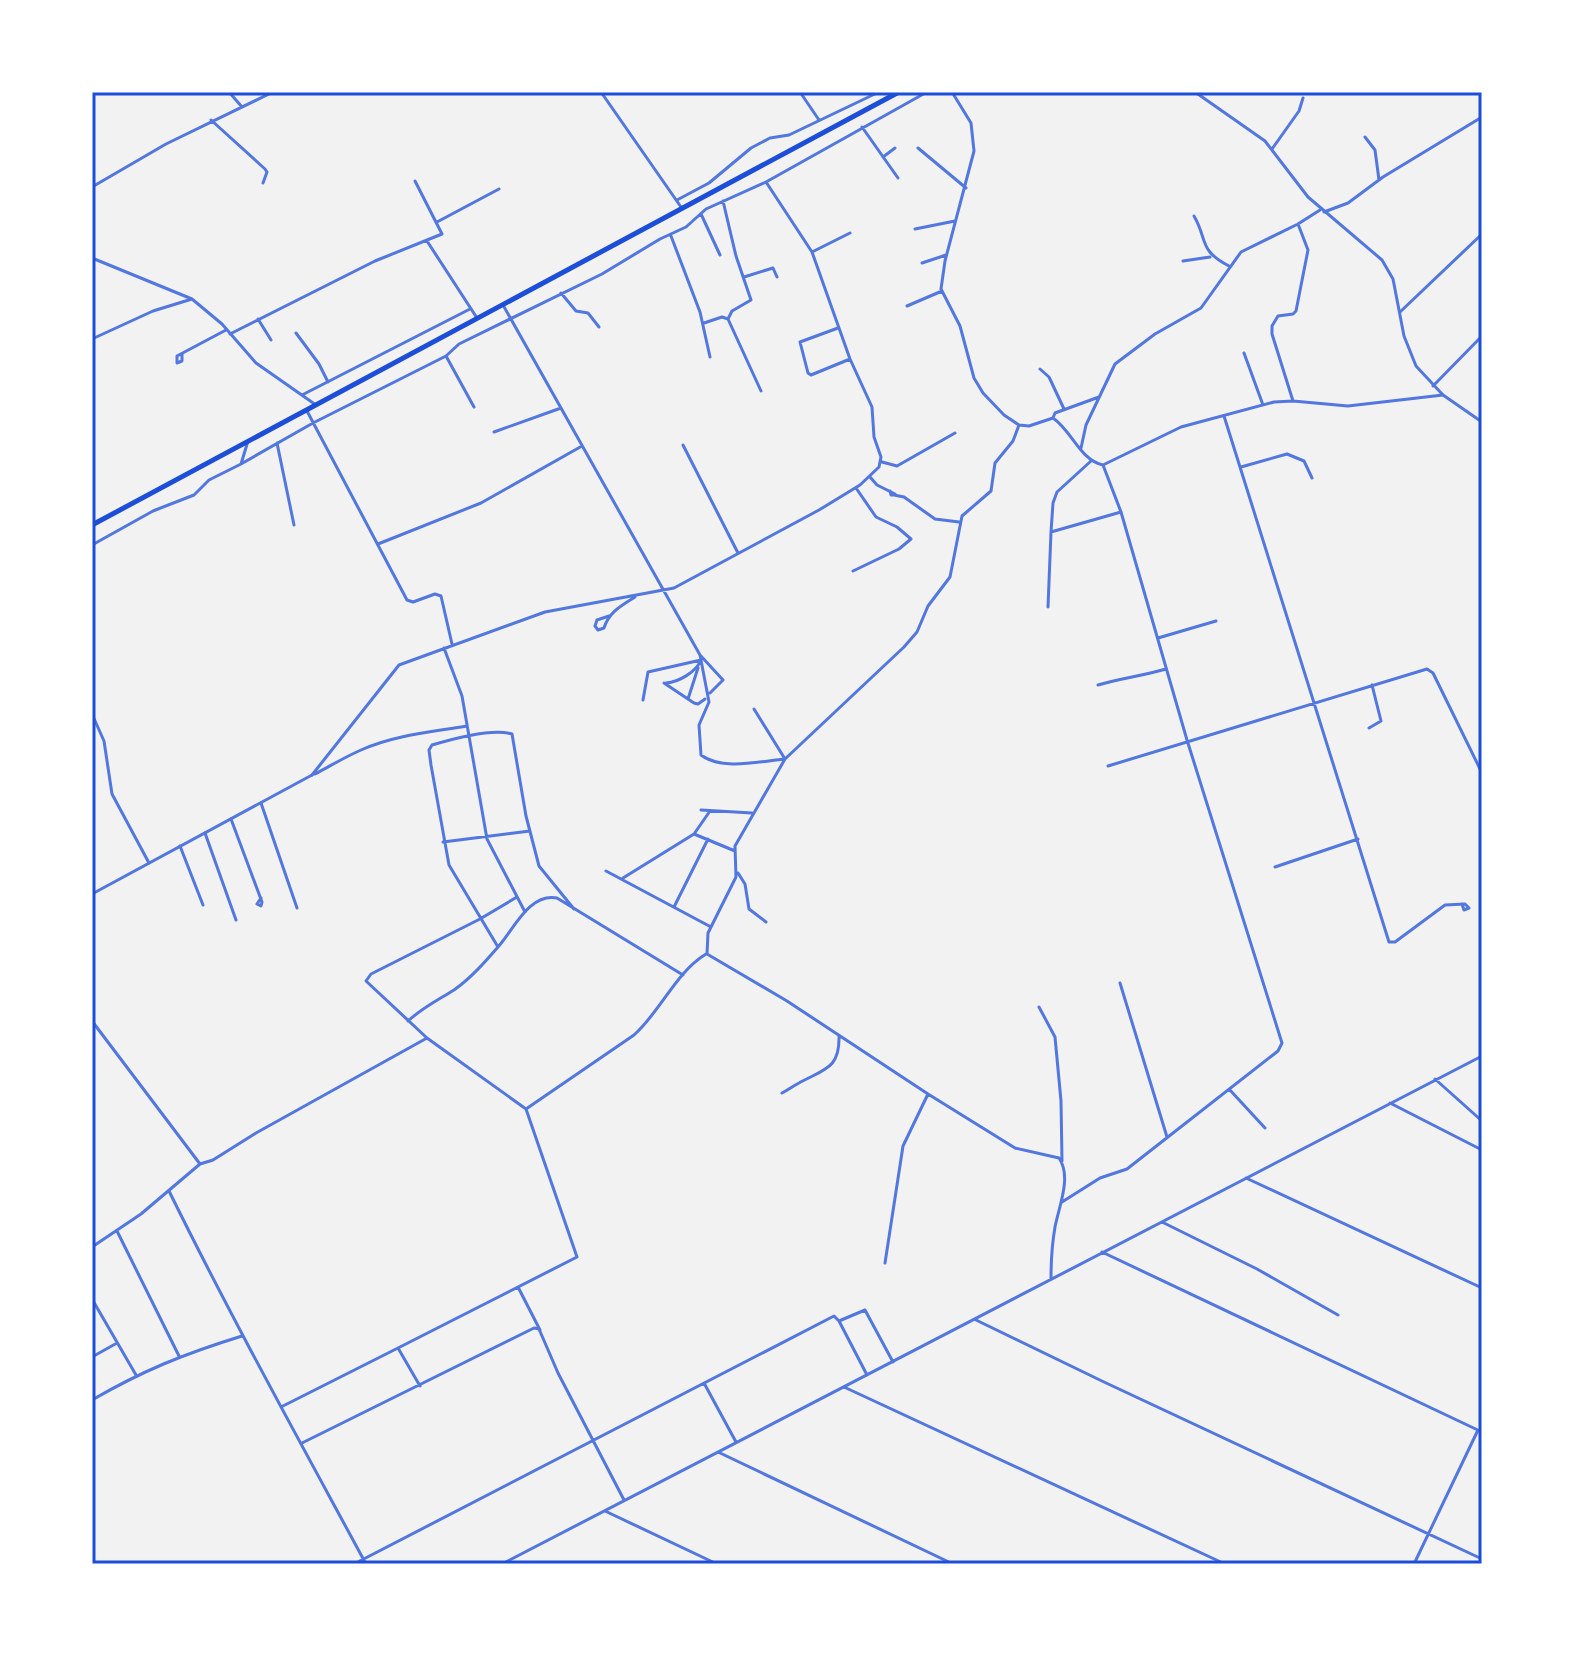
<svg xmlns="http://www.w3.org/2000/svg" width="1574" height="1656" viewBox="0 0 1574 1656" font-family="'DM Sans',sans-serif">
  <rect width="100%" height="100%" fill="#f2f2f2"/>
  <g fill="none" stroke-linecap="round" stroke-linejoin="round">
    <path stroke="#5277de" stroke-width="3" d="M229 92 242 107
      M601 92 681 207
      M800 92 819 120
      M952 92 971 123 974 151 945 261 941 289 960 326 974 378 983 393 1004 415 1019 425 1029 426 1053 418C1072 431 1080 460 1103 465L1181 427 1274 402 1293 401 1348 406 1443 395
      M211 120 265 169 267 172 263 183
      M862 127 898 178
      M1365 137 1375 150 1379 180
      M918 148 966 188
      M1272 149 1299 111 1303 98
      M883 157 895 148
      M92 187 166 144 273 92
      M677 200 709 183 751 148 770 138 789 135 879 92
      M723 201 736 256 751 300 732 311 728 319
      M1324 212 1348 203 1383 177 1482 117
      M701 214 720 255
      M1194 216C1208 240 1198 250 1229 266
      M437 222 499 189
      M915 229 955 221
      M671 236 700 312 710 357
      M427 241 477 318
      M812 252 850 233
      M92 258 192 299 222 324 256 363 316 405
      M1183 261 1210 257
      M922 263 946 255
      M744 277 773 268 777 277
      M561 293 576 311 588 313 599 327
      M503 305 700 655 709 702 699 725 701 755C722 771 761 761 785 759L735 846 736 877 708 933 707 954 787 1001 928 1094 1015 1148 1059 1158C1072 1177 1059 1206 1055 1227 1052 1244 1051 1261 1051 1279
      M907 306 942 291
      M1400 312 1482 234
      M258 319 271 340
      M704 323 722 317 728 319 761 391
      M838 328 800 342 808 373 811 375 850 359
      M296 333 319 364 328 382
      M230 334 375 261 442 234 415 181
      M92 339 153 311 192 299
      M1244 353 1263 405
      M182 354V361L177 363V356L226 330
      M446 356 474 407
      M1040 369 1049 377 1064 409
      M1433 386 1482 336
      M302 395 470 309
      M1293 401 1272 334V326L1278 316 1293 314 1296 311 1308 250 1298 224
      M307 411 407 600 413 602 435 594 441 596 452 644
      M1224 416 1389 942H1395L1445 905 1465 904 1469 908 1464 910 1462 904
      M1053 418 1055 413 1099 397
      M494 432 561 408
      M277 443 294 525
      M683 445 738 553
      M1081 448 1086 425 1115 364 1155 334 1201 308 1241 252 1298 224 1320 210
      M1091 461 1057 492 1053 503 1051 532 1121 512
      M882 462 897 466 955 433
      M241 464 313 423 446 356 459 344 602 274 660 239 686 227 706 209 766 182 927 92
      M1241 467 1287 454 1304 461 1312 478
      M870 477 877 485 895 494 891 495 890 491
      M894 495 904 497 935 519 959 522
      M378 544 481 503 582 446
      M92 545 153 511 194 495 209 480 241 464 248 441
      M853 571 899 549 911 539 897 527 876 517 856 488
      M1048 607 1051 532
      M609 616 597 620 595 626 598 630 604 628C609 612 621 606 635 597
      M1158 638 1216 621
      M444 648 462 696 487 839 525 912
      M700 655 723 680 710 693
      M664 683 694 703 698 704 705 699
      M666 683C679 682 696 672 701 660
      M1098 685C1122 678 1142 676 1166 669
      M688 699 698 668
      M643 700 648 672 701 660
      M754 709 785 759 904 647 917 632 928 606 950 577 962 516 991 491 995 463 1013 441 1019 425
      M92 714 104 741 112 794 149 863
      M1369 728 1381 721 1372 685
      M1108 766 1427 669 1433 673 1482 773
      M315 774C330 766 345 757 361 750 394 735 432 732 467 726
      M312 775 399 665 545 612 674 588 819 510 860 485 879 467 881 457 874 437 872 407 850 359 812 252 766 182
      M261 803 297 908
      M701 810 752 813
      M231 819 262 902 261 906 257 904 261 898
      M205 833 236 920
      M694 834 735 851
      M443 842 530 831
      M180 846 203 905
      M1275 867 1358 839
      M606 871 711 927
      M738 873 745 884 749 909 766 922
      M623 878 694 834 710 811
      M674 907 708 839
      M498 947 449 865 431 765 429 750 432 745C452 739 493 728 512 734L526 816 539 866 574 909
      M1120 983 1167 1137
      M1039 1007 1055 1037 1061 1101 1062 1161
      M92 1021 200 1164
      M408 1021C422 1008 438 1000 454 990 471 978 485 962 498 947 514 929 529 893 557 898L683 975
      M1435 1079 1482 1121
      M1229 1089 1265 1128
      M782 1093C788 1090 793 1086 799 1083 824 1069 840 1069 839 1036
      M1390 1103 1482 1150
      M526 1109 634 1035C661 1011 675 973 706 954
      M1246 1178 1482 1288
      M169 1191C231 1317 299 1440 366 1564
      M1062 1202 1100 1178 1127 1169 1278 1051 1282 1043 1187 740 1121 512 1103 465
      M1162 1222 1257 1269 1338 1315
      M117 1231 179 1356
      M92 1247 141 1214 200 1164 213 1160 256 1133 427 1038
      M1102 1252 1482 1432
      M885 1263 903 1146 928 1094
      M518 1287 540 1330
      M92 1299 136 1375
      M976 1320 1104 1382 1482 1559
      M839 1321 865 1310 893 1362
      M398 1348 577 1257 526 1109 427 1038 366 981 371 974 480 919 517 897
      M92 1357 117 1343
      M704 1383 736 1442
      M844 1387 1225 1564
      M92 1400C144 1370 184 1354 242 1336
      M281 1407 398 1348 420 1386
      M302 1443 534 1328 539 1329 558 1373 624 1500
      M718 1452 953 1564
      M605 1511 717 1564
      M354 1564 834 1316 839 1321 867 1375
      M502 1564 1482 1056
      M1414 1564 1478 1430"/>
    <path stroke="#5277de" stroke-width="3" d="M1195 92 1265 141 1308 197 1382 260 1393 279 1404 336 1416 366 1443 395 1482 422
      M92 894 312 775"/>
    <path stroke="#1d4ed8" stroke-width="5" d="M92 525 899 92"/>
  </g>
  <rect width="1574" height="1656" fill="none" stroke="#ffffff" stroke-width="188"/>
  <rect x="94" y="94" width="1386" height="1468" fill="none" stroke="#1d4ed8" stroke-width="3"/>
</svg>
